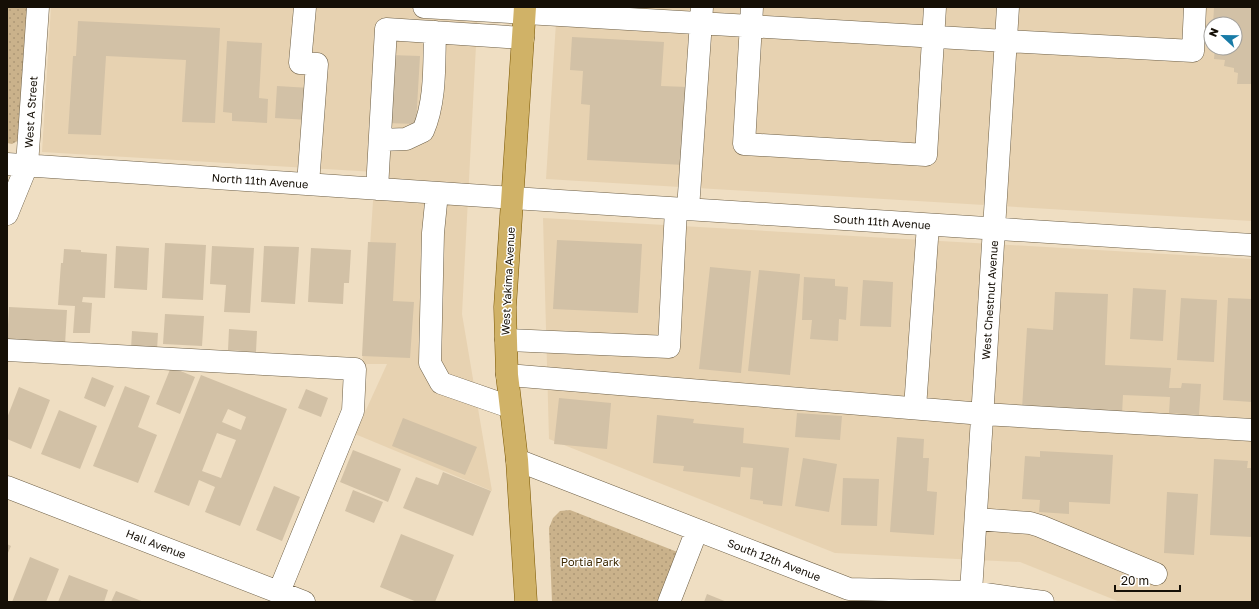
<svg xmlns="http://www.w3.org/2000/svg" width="1259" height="609" viewBox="0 0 1259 609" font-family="'Golos Text',sans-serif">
  <defs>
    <pattern id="park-dots" width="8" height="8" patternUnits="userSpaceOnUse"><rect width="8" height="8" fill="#cab28b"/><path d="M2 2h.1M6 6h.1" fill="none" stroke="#ad9876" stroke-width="1.8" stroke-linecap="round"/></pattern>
  </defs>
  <rect width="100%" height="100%" fill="#efdec2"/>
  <path fill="#e7d2b1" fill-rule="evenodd" d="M51 7H478L462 314 492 491 355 434 387 364H362L375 172 42 152Z
    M557 7H1252V221L546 179ZM1211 24H1235V48H1211Z
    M543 218 1252 259V602H1120L1020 562 835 553 549 439Z"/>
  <path fill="url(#park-dots)" d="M7 7H30L21 139 12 144 7 143Z
    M570 510 680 553 661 602H552L549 528 553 518 560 511Z"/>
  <path fill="#d2c1a6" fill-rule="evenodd" d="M1217 7H1252V73L1251 84H1237L1238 73 1234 72V68L1224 66 1225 60 1214 59 1215 48H1235V24H1213L1214 8H1217Z
    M78 21 220 28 215 123 182 122 186 60 106 56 101 135 68 134 73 56H76Z
    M572 37 664 42 661 86 688 87 684 165 587 160 590 105 581 104 583 71 570 70Z
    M227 41 262 43 259 98 268 99 267 123 232 121V113L223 112Z
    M390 55 420 56 416 124 386 123Z
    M277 86 310 88 309 120 275 118Z
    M557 240 642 244 638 313 553 309Z
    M368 242 396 243 393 301 414 302 410 358 362 356Z
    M165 243 206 245 203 300 162 298Z
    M116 246 149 248 147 290 114 288Z
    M212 246 254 248 250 313 224 312 226 285 210 284Z
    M264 246 299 247 295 304 261 302Z
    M311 248 351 250 349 283H344L343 304 308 302Z
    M64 249 81 250V252L107 254 105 298 83 297 82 302 92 303 90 333H73L75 306 58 305 61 263H63Z
    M710 267 751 271 741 373 699 369Z
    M759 270 800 274 790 375 748 371Z
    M804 277 835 279V286L848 287 846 320 839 319 838 341 810 339 812 320H802Z
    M863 280 893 282 891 327 860 326Z
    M1133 288 1166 290 1163 341 1130 339Z
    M1055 292 1108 294 1105 365 1171 368 1169 388H1181L1182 383 1201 384 1199 415 1169 413 1170 397 1123 395 1122 414 1022 409 1027 328 1053 330Z
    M1181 298 1217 300 1214 362 1177 360Z
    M1228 298 1252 299V402L1223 400Z
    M9 307 67 310 65 345 7 342Z
    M165 314 204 316 202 346 163 344Z
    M229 329 257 331 256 352 228 350Z
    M132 331 158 333 157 350 131 349Z
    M171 367 195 377 180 414 156 404Z
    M201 375 287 409 240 526 205 512 215 487 199 480 189 506 154 492ZM228 409 246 417 241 430 222 422ZM217 433 236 440 221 478 202 471Z
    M92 377 114 386 105 407 84 398Z
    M125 386 150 396 138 427 157 435 138 483 93 466Z
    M19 387 50 400 31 449 7 439V418Z
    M306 389 328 398 321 417 298 408Z
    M559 398 611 403 607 449 554 444Z
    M59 410 97 426 80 469 41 454Z
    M797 413 842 416 840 440 795 437Z
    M657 415 694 419 693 423 744 428 743 443 789 448 782 506 763 504V501L750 499 753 468 741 467 740 477 683 471 684 466 653 463Z
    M403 418 477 447 465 475 392 446Z
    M897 437 924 439 923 458H929L927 491 937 492 934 535 890 532Z
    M353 450 401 469 388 502 340 482Z
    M1040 451 1113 455 1110 504 1069 502V514L1039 512 1040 500 1022 499 1025 456 1040 457Z
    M803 458 837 464 829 512 795 506Z
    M1214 459 1248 461 1247 468H1252V537L1210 535Z
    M443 472 491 491 473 536 403 508 416 477 438 485Z
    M843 478 879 479 877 526 841 525Z
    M274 486 300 497 282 541 256 530Z
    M353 490 383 502 374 523 345 511Z
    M1167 492 1198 494 1194 555 1164 553Z
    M401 534 454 555 435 602H417L380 587Z
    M7 544 11 546 7 555Z
    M30 557 59 569 46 602H12Z
    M69 575 108 590 104 602H58Z
    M116 591 144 602H111Z
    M707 594 727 602H704Z"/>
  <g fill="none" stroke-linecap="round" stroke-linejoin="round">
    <g stroke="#6d5f46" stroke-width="23">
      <path id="minor" d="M305 7 300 63 317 64 308 184
        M424 7 1006 41 1193 51 1195 7
        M752 7 744 144 926 155 935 7
        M380 140 406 139 423 131C436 101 434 65 435 32
        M7 164 513 198 1252 245
        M377 189 386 29 523 38
        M437 193 433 233 430 363 441 383 510 407
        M688 209 702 7
        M7 214 27 165 38 7
        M506 340 669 347 676 209
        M7 350 355 369 353 411 279 592
        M507 375 983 414 1252 430
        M915 408 928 225
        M517 460 849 589 971 592 1043 602
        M7 487 304 602
        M976 519 1030 523 1040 526 1156 574
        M971 592 1008 7
        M669 602 697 530"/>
    </g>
    <g stroke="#7a5703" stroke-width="23">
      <path id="major" d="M525 7 505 307 507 375 517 460 526 602"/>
    </g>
    <use href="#minor" stroke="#fff" stroke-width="22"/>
    <use href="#major" stroke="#d0b267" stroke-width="22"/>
  </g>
  <g text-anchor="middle" stroke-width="3" stroke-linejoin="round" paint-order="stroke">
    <g font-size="11" fill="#150f06" stroke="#fff">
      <text transform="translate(31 112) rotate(-86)" y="4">West A Street</text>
      <text transform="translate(260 181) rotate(4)" y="4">North 11th Avenue</text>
      <text transform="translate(882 222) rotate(4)" y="4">South 11th Avenue</text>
      <text transform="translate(508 281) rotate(-87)" y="4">West Yakima Avenue</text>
      <text transform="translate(990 300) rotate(-86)" y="4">West Chestnut Avenue</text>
      <text transform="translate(156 544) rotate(21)" y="4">Hall Avenue</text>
      <text transform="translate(774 560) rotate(21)" y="4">South 12th Avenue</text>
    </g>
    <g font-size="11" fill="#3d2903" stroke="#fff">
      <text x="590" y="566">Portia Park</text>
    </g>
  </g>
  <rect width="1259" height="609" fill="none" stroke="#150f06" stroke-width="16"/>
  <g transform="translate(1223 36) rotate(292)"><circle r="19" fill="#ffffff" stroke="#a19f9b"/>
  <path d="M0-3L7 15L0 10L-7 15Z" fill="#187ba7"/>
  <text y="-6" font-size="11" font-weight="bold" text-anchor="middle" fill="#150f06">N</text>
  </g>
  <path d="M1115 585v6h65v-6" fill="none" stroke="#150f06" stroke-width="2"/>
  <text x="1121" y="585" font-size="12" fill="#150f06" stroke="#ffffff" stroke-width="3" paint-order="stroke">20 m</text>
</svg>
